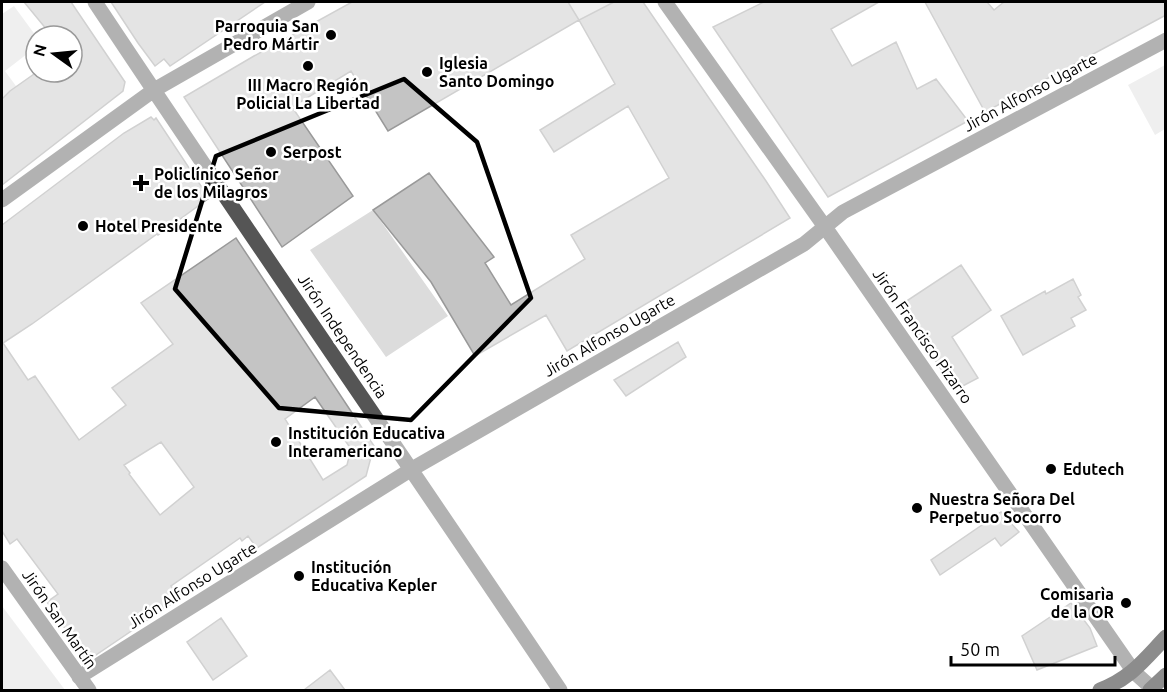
<svg xmlns="http://www.w3.org/2000/svg" width="1167" height="692" viewBox="0 0 1167 692" font-family="Ubuntu,sans-serif">
  <rect width="100%" height="100%" fill="#fff"/>
  <path fill="#dcdcdc" d="M568 2H614L579 20Z
    M14 6 36 36V47L5 71 16 86 2 99V14Z
    M1165 65V129L1155 135 1128 85Z
    M373 210 448 316 386 357 310 250Z
    M2 606 65 690H2Z"/>
  <path fill="#c4c4c4" stroke="#999" stroke-width="1.5" fill-rule="evenodd" d="M24 2H71L125 82 123 91 2 185V99L10 91 37 72H72V36H52Z
    M111 2H265L170 66 164 59 155 66 138 43Z
    M352 2H568L579 20 388 131 351 71 292 107 353 196 282 247 184 97 254 56Z
    M614 2H643L766 181 790 218 567 351 546 315 475 356 431 282 373 210 429 173 494 257 485 263 511 305 585 259 571 235 669 178 628 106 554 152 540 130 615 84 579 20Z
    M764 2H879L831 29 852 66 896 42 917 89 936 79 968 121 828 197 713 27Z
    M925 2H987L994 10 1004 2H1166V15L985 112Z
    M151 117 154 120 156 118 209 198 158 235 157 234 32 324 3 343 28 380 35 376 79 440 126 405 112 388 173 344 141 303 236 238 374 446 366 476 257 548 248 536 242 541 240 538 171 586 180 598 87 661 47 602 58 594 17 539 10 544 2 531V225L124 133ZM315 397 351 449 347 465 323 480 285 419ZM161 442 194 487 160 515 129 474 130 473 124 465Z
    M961 265 991 310 952 337 978 378 955 390 899 306Z
    M1073 279 1081 295 1078 297 1086 310 1071 318 1075 326 1023 355 1001 316 1045 291 1046 294Z
    M678 342 686 357 626 396 614 380Z
    M1001 512 1019 532 1001 546 995 538 940 575 931 560Z
    M1071 603 1090 628 1097 646 1037 670 1022 636Z
    M221 618 247 656 213 680 187 642Z
    M330 670 345 690H304Z"/>
  <g fill="none" stroke-linecap="round" stroke-linejoin="round">
    <path stroke="#555" stroke-width="15" d="M95 2C248 233 406 460 560 690
      M665 2 825 227 1134 672 1153 689
      M2 200 154 90 308 2
      M2 568 89 690
      M79 677 412 469 804 244 843 212 1166 40"/>
    <path stroke="#000" stroke-width="15" d="M1100 690C1131 678 1143 661 1166 637
      M1150 690 1166 675"/>
  </g>
  <path d="M0 0H1167V692H0ZM404 79 477 142 531 298 411 420 279 408 175 289 216 156Z" fill="#fff" fill-opacity=".55" fill-rule="evenodd"/>
  <path fill="none" stroke="#000" stroke-width="4.5" stroke-linejoin="round" d="M404 79 477 142 531 298 411 420 279 408 175 289 216 156Z"/>
  <g fill="#000" stroke="#fff" stroke-width="2">
    <circle cx="331" cy="35" r="6"/>
    <circle cx="308" cy="66" r="6"/>
    <circle cx="427" cy="72" r="6"/>
    <circle cx="271" cy="152" r="6"/>
    <path d="M138 174h6v6h6v6h-6v6h-6v-6h-6v-6h6z"/>
    <circle cx="83" cy="226" r="6"/>
    <circle cx="276" cy="442" r="6"/>
    <circle cx="1051" cy="469" r="6"/>
    <circle cx="917" cy="508" r="6"/>
    <circle cx="299" cy="576" r="6"/>
    <circle cx="1126" cy="603" r="6"/>
  </g>
  <g text-anchor="middle" stroke-width="5" stroke-linejoin="round" paint-order="stroke">
    <g font-size="16" font-weight="bold" fill="#000" stroke="#fff" text-anchor="start">
      <text x="319" y="32" text-anchor="end">Parroquia San<tspan x="319" dy="18">Pedro Mártir</tspan></text>
      <text x="439" y="69">Iglesia<tspan x="439" dy="18">Santo Domingo</tspan></text>
      <text x="308" y="91" text-anchor="middle">III Macro Región<tspan x="308" dy="18">Policial La Libertad</tspan></text>
      <text x="283" y="158">Serpost</text>
      <text x="154" y="180">Policlínico Señor<tspan x="154" dy="18">de los Milagros</tspan></text>
      <text x="95" y="232">Hotel Presidente</text>
      <text x="288" y="439">Institución Educativa<tspan x="288" dy="18">Interamericano</tspan></text>
      <text x="1063" y="475">Edutech</text>
      <text x="929" y="505">Nuestra Señora Del<tspan x="929" dy="18">Perpetuo Socorro</tspan></text>
      <text x="311" y="573">Institución<tspan x="311" dy="18">Educativa Kepler</tspan></text>
      <text x="1114" y="600" text-anchor="end">Comisarìa<tspan x="1114" dy="18">de la OR</tspan></text>
    </g>
    <g font-size="16" fill="#000" stroke="#fff">
      <text transform="translate(1030 92) rotate(-28)" y="6">Jirón Alfonso Ugarte</text>
      <text transform="translate(609 335) rotate(-30)" y="6">Jirón Alfonso Ugarte</text>
      <text transform="translate(343 336) rotate(56)" y="6">Jirón Independencia</text>
      <text transform="translate(923 336) rotate(55)" y="6">Jirón Francisco Pizarro</text>
      <text transform="translate(192 585) rotate(-32)" y="6">Jirón Alfonso Ugarte</text>
      <text transform="translate(60 619) rotate(55)" y="6">Jirón San Martín</text>
    </g>
  </g>
  <rect width="1167" height="692" fill="none" stroke="#000000" stroke-width="6"/>
  <g transform="translate(54 54) rotate(285)"><circle r="28" fill="#ffffff" stroke="#999999" stroke-width="1.5"/>
  <path d="M0-4.5L10 22L0 15L-10 22Z" fill="#000000"/>
  <text y="-9" font-size="16" font-weight="bold" text-anchor="middle" fill="#000000">N</text>
  </g>
  <path d="M951 656v9h164v-9" fill="none" stroke="#000000" stroke-width="3"/>
  <text x="960" y="656" font-size="18" fill="#000000" stroke="#ffffff" stroke-width="4.5" paint-order="stroke">50 m</text>
</svg>
